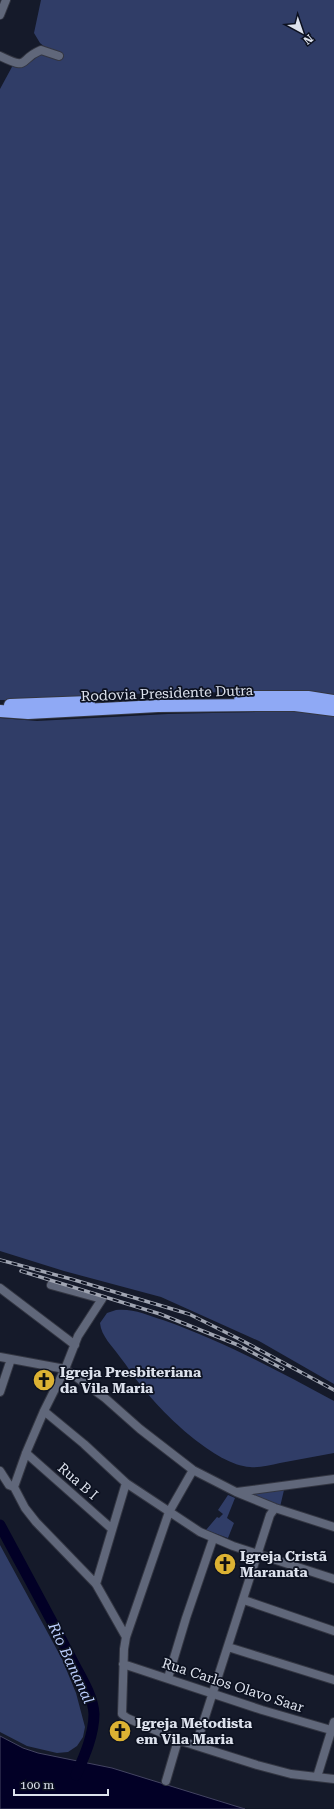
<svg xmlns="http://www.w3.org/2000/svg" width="334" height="1809" viewBox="0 0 334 1809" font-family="'Roboto Serif',serif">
  <rect width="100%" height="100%" fill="#151a2a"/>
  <path fill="#303d67" d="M41 0H334V696C266 692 198 691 130 694 87 696 44 701 0 700V89L13 65 46 48 40 43 34 33Z
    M297 711 334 716V1384L259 1341 161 1297 64 1271 0 1251V718L37 721 168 714Z
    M116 1310C132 1308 148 1315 163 1320 223 1341 278 1371 334 1401V1453C316 1456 298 1460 280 1463 270 1465 260 1468 250 1467 216 1465 164 1415 144 1389 135 1379 128 1367 120 1357 113 1347 101 1336 100 1323L107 1313Z
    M284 1490 280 1507 248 1494Z
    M228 1495 235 1498 227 1518 234 1523 228 1538 206 1530 217 1517 219 1518 223 1514 218 1510Z
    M0 1545 62 1659 76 1693 85 1727 83 1737 77 1746 68 1752 57 1753 27 1746 0 1732Z"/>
  <path fill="#020026" stroke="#444462" d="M0 1736 23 1748 38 1753 112 1768 245 1809H0Z"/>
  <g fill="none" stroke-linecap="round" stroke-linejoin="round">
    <path stroke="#020026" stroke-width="11" d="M0 1525C24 1570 49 1615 72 1660 80 1676 93 1695 94 1714 94 1735 84 1757 76 1775"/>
    <g stroke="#333642" stroke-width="10">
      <path id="minor" d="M0 15 6 0
        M0 56C31 71 17 60 41 50L59 56
        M0 1288 75 1345
        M0 1357 65 1369 105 1398 140 1429 193 1470 236 1492 275 1508 334 1527
        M0 1392 11 1359
        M44 1411 84 1444 126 1483 200 1532 233 1546 334 1579
        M26 1453 112 1529
        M193 1470 169 1512 126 1637 124 1649 122 1714 127 1718 178 1740 257 1765 291 1774 334 1779
        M0 1471 9 1485 14 1487 25 1508 36 1522 96 1584 126 1637
        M14 1487 26 1453 44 1411 65 1369 78 1336 102 1299 51 1285
        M237 1492 334 1479
        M96 1584 126 1483
        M244 1600 334 1631
        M228 1647 334 1680
        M123 1664 262 1710 334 1731
        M168 1678 186 1618 213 1539
        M196 1745 270 1515 275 1508
        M317 1777 334 1722
        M166 1781 178 1740"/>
    </g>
    <g stroke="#333642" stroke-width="14">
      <path id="highway" d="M240 697H308L334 701
        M10 705 89 702
        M0 711 28 713 158 706 257 705H295L334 710"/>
    </g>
    <use href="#minor" stroke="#60677a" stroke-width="8"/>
    <use href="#highway" stroke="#8fa9f5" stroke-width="12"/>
    <g stroke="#a0a5b2" stroke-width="3.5">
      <path id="rail" d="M0 1260 71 1279 189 1314 243 1341 334 1390
        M21 1271 160 1314 238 1345 283 1369"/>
    </g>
    <use href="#rail" stroke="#0c1120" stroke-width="2" stroke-dasharray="6" stroke-linecap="butt"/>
  </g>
  <defs>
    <g id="church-disc" transform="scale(1.15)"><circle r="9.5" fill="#dcb233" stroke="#0c1120"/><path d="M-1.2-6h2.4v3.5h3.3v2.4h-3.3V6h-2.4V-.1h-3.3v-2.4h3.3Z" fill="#111"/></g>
  </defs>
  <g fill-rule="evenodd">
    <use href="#church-disc" x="44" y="1380"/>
    <use href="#church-disc" x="225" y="1564"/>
    <use href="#church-disc" x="120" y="1731"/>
  </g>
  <g text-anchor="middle" stroke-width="3.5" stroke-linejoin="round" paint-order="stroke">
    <g font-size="14" fill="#dde2ed" stroke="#0c1120">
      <text transform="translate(167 693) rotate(-2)" y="5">Rodovia Presidente Dutra</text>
      <text transform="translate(78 1481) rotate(41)" y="5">Rua B I</text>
      <text transform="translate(233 1685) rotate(18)" y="5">Rua Carlos Olavo Saar</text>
    </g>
    <g font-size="14" font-weight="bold" fill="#dde2ed" stroke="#0c1120" text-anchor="start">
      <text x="60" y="1377">Igreja Presbiteriana<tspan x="60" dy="16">da Vila Maria</tspan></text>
      <text x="240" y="1561">Igreja Cristã<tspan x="240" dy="16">Maranata</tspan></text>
      <text x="136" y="1728">Igreja Metodista<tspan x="136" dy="16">em Vila Maria</tspan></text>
    </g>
    <g font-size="15" font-style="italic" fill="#bccefd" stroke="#0c1120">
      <text transform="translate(71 1663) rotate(65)" y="5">Rio Bananal</text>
    </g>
  </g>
  <g transform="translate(302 32) rotate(140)" stroke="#0c1120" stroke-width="3" paint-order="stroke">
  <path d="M0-3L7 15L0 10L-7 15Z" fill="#dde2ed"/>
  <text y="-6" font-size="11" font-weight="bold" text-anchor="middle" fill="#dde2ed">N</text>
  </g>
  <path d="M14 1789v6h94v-6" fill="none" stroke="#dde2ed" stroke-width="2"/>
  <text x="20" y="1789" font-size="12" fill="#dde2ed" stroke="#0c1120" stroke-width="3" paint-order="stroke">100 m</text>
</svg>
